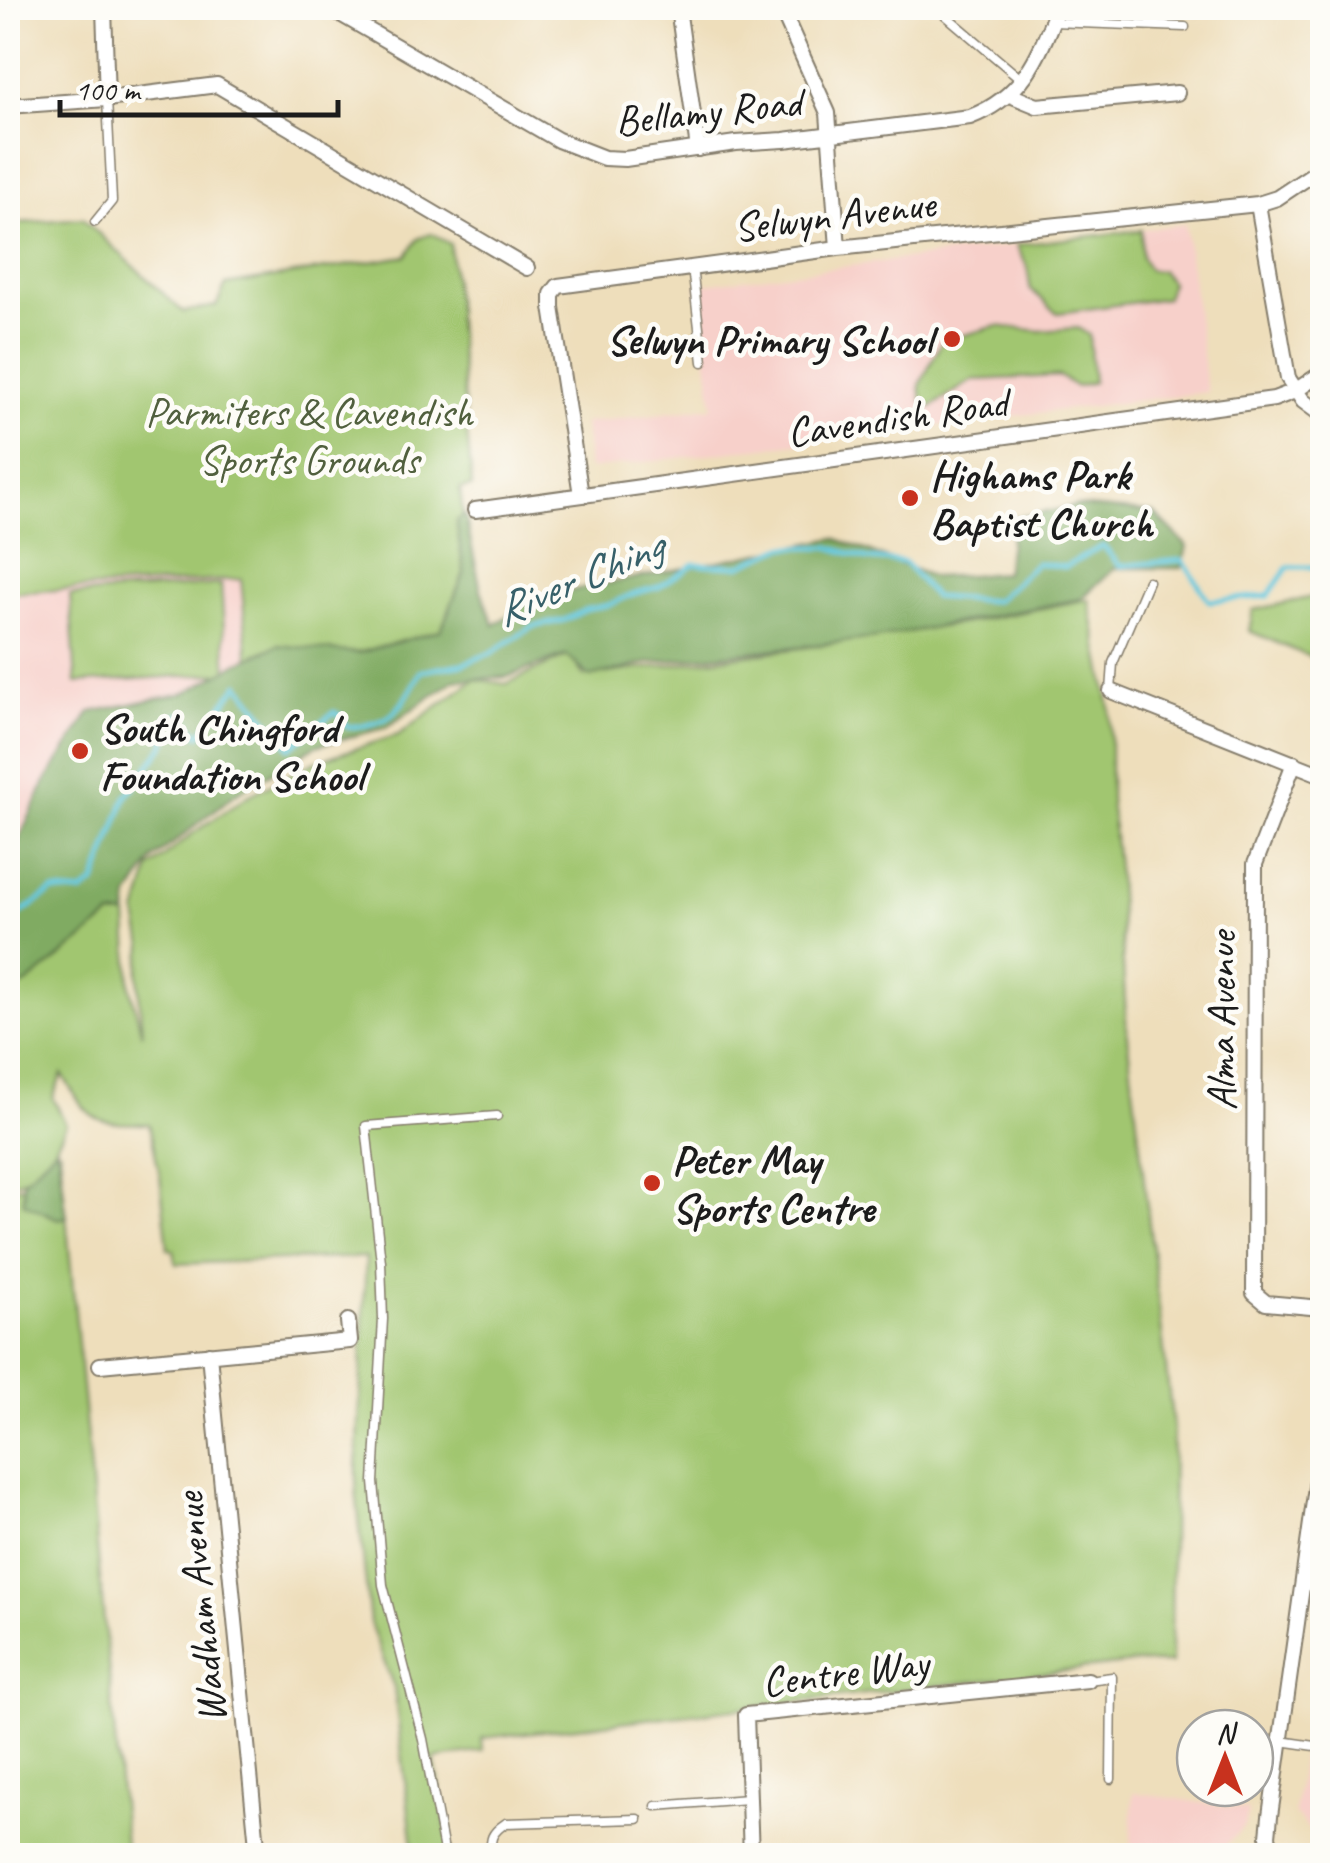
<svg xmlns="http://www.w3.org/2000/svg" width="1330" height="1863" viewBox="0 0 1330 1863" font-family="Caveat,sans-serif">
  <rect width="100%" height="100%" fill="#fdfcf7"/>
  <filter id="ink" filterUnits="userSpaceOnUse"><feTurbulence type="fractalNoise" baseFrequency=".01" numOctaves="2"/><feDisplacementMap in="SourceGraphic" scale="20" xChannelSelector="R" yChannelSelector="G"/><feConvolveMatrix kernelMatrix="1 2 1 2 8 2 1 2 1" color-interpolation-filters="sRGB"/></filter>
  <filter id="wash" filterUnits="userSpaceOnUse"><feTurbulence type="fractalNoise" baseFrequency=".0048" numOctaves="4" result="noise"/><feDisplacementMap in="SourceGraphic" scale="40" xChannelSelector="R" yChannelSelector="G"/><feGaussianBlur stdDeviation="2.25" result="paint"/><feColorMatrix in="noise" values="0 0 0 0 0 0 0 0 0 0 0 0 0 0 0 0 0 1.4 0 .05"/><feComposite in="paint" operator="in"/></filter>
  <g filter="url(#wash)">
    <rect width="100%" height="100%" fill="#eedebb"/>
    <path fill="#f7d0ca" d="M1185 224 1207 392 589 469 584 423 713 407 697 285Z
      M241 579 250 675 8 901V593Z
      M1305 1735 1322 1737V1843L1294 1814Z
      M1133 1792 1248 1810 1246 1824 1217 1855H1130Z"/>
    <path fill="#a1c670" stroke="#5e7146" stroke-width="2.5" d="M82 218 183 312 216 306 226 285 406 256 418 239 431 233 450 244 472 487 460 489 468 568 441 635 250 675 241 579 8 593V224Z
      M1141 230 1142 258 1149 270 1161 271 1171 282 1166 298 1058 313C1045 307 1043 296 1030 290L1028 268 1016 245Z
      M997 326 1040 331 1078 328 1089 335 1093 382 1076 387 1059 376 973 380 931 407 922 401 920 385 942 341Z
      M221 584 227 673 76 683 70 595Z
      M1322 595V662L1249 631 1253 610Z
      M1089 599 1110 708V799L1118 876 1127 1036 1173 1427 1171 1663H1134L482 1738 483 1751 434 1759 451 1855H414L394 1688 370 1623 356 1490 366 1257 176 1264 174 1250 168 1249 160 1176 149 1124C92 1123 91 1123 62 1074L53 1098 66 1124C56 1150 37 1180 8 1183V993L28 983 111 916 127 915 130 986 142 1035 138 974 143 947 137 914 150 868 192 834 246 797 314 762 398 735 475 679 506 684 569 655 584 676 802 648 966 623Z
      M60 1151 126 1855H8V1188L31 1185Z"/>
    <path fill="#80ab62" stroke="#4e643f" stroke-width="2.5" d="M1077 506 1154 513 1187 546 1182 568H1114L1081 599 877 638 648 663 590 677 566 655 507 677 455 680 387 727 316 746 234 795 153 859 129 897 127 915 111 916 28 983 8 993V863L46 781 90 712 185 693 238 663 278 645 359 653 441 630 464 573 456 521 465 515 481 590 494 625 535 598 835 538 933 577 1005 573 1014 518Z
      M57 1147 67 1217 58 1219 24 1203 23 1181Z"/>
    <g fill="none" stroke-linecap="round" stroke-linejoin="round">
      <path stroke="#5fc6dc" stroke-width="5" d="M8 922 53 891 81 893 95 883 126 797 165 744 168 719 181 715 200 735 239 684 290 748 334 712 342 716 347 727C395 725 399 710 421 671L463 664 491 653 532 627 565 620 585 610 609 605 635 593 659 587 694 564 739 566 784 547H829L868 559 904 562 934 597 995 601 1037 563 1065 567 1103 546 1120 566 1183 560 1209 601 1268 596 1288 567H1322"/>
    </g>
  </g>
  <g filter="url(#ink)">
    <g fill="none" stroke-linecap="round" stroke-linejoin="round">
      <g stroke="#857d6c" stroke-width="11">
        <path id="lane" d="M937 8 1022 80
          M1052 22 1185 27
          M95 222 112 201 107 99
          M692 267 703 362
          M1111 691 1113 663 1148 581
          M1088 1680 1112 1677 1111 1779
          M1281 1741 1322 1747
          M656 1806 748 1799
          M445 1856 423 1739 383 1585 374 1482 383 1319 381 1262 366 1126 497 1116
          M491 1856C490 1838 491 1833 506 1823L638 1819"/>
      </g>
      <g stroke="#857d6c" stroke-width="18">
        <path id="street" d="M104 8 107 99
          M330 8 558 140 604 158 625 159 736 143 784 140 970 117C1021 98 1040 57 1057 8
          M678 8 698 149
          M781 8 828 113 838 248
          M1010 95 1037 106 1177 93
          M8 106 107 99 217 85 527 268
          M1258 204 1288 378 1303 401 1322 415
          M581 495 552 307V294L558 286 838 248 1258 204 1277 198 1322 168
          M475 510 1274 399 1295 391 1322 373
          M1111 691 1322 775
          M1294 763 1255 864 1254 1293 1266 1303 1322 1308
          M209 1354 258 1856
          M100 1365 350 1341 348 1321
          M751 1856 746 1715 1088 1680
          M1272 1856 1268 1836 1270 1816 1322 1444"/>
      </g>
      <use href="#lane" stroke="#fff" stroke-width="8"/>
      <use href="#street" stroke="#fff" stroke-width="14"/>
    </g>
  </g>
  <g fill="#c8321e" stroke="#fdfcf7" stroke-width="4">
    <circle cx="952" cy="339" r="10"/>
    <circle cx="910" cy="498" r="10"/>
    <circle cx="80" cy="751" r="10"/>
    <circle cx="652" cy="1183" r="10"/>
  </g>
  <g text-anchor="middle" stroke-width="9" stroke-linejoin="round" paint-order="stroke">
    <g font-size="42" fill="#1c1c1c" stroke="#fdfcf7">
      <text transform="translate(708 110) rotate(-6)" y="15">Bellamy Road</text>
      <text transform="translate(834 214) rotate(-7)" y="15">Selwyn Avenue</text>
      <text transform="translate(897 416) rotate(-8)" y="15">Cavendish Road</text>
      <text transform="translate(1220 1021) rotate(-90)" y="15">Alma Avenue</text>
      <text transform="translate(199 1608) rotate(-96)" y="15">Wadham Avenue</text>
      <text transform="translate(845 1671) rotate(-7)" y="15">Centre Way</text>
    </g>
    <g font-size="42" font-weight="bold" fill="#1c1c1c" stroke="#fdfcf7" text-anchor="start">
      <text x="932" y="354" text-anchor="end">Selwyn Primary School</text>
      <text x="930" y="489">Highams Park<tspan x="930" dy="48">Baptist Church</tspan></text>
      <text x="100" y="742">South Chingford<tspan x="100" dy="48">Foundation School</tspan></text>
      <text x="672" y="1174">Peter May<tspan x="672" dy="48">Sports Centre</tspan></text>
    </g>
    <g font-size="42" fill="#51603e" stroke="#fdfcf7">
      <text x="309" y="426">Parmiters &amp; Cavendish<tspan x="309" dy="48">Sports Grounds</tspan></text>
    </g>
    <g font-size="45" font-style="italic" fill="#376069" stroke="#fdfcf7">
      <text transform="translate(578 577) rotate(-23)" y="16">River Ching</text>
    </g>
  </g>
  <rect width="1330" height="1863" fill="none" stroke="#fdfcf7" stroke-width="40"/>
  <g transform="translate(1225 1758)"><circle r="48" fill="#fdfcf7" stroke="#a3a29f" stroke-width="2.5"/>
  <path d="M0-8L18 38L0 25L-18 38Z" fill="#c8321e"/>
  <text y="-15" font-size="28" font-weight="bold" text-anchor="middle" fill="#1c1c1c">N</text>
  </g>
  <path d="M60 100v15h278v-15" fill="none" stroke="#1c1c1c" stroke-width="5"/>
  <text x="75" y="100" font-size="30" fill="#1c1c1c" stroke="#fdfcf7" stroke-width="8" paint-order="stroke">100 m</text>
</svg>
